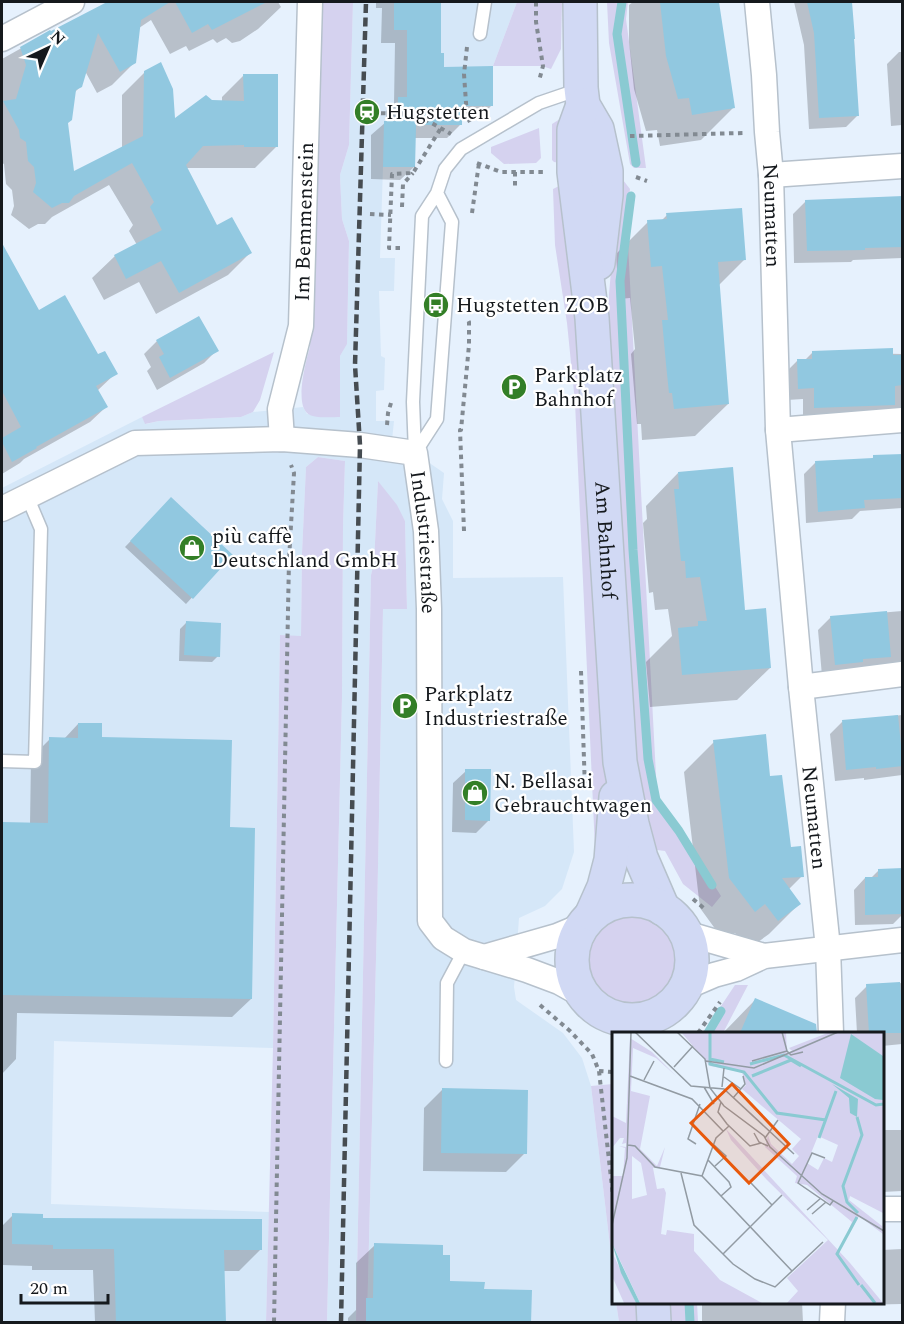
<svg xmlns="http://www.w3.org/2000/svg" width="904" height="1324" viewBox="0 0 904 1324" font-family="Spectral,serif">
  <rect width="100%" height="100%" fill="#e6f1fd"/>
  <path fill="#d5e7f8" d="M353 2H517L493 66V106L462 105V125H441V86L416 121 415 167H383L380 258H395L394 291H379L381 356 385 358 384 390 376 391V421H394L391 450 415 453 444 473 442 499 453 521V578L563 577 574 852 562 889 545 906 519 918 514 987 516 1000 563 1033 582 1058 591 1086 613 1271V1302H616L619 1322H367L377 919 383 609 407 608 405 521 378 481 374 563 371 575 356 1322H327L342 697 343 527 345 461 318 457 306 467 302 553 301 637 280 635 273 1048 54 1041 51 1204 269 1212 266 1322H2V488L142 417 146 424 159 421 241 417 253 412 303 407 307 414 340 417V356L347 343 349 241 342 219 340 175 349 145Z"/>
  <path fill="#d5d2ef" d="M322 2H353L349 145 340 175 342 219 349 241 347 344 340 356V417C332 417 313 419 307 413 295 402 306 361 310 347Z
    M517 2H562L561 49 551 69 542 66H493Z
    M607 2H628L626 19 646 168H634L630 164 609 43Z
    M560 119 564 121 567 164 554 162 552 160V124Z
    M539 128 541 158 536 163 504 164 491 153V147Z
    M615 179 623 180 630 189 629 196H633L628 245 657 794 721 896 712 907 683 884 665 851 650 849 634 769 608 342 609 294 617 203Z
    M565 183H569L607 785 603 853 595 849 575 402 567 323 555 245 553 189Z
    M274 352 260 400 253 412 241 417 159 421 145 424 142 417Z
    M318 457 345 461 343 527 342 697 327 1322H266L273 1048 280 635 301 636 302 553 306 467Z
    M378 481 397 505 405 521 407 609H383L377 919 367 1322H356L371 575 374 563Z
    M587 961a46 46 0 1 1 92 0a46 46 0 1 1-92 0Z
    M735 985H748L723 1033H703Z
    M613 1084V1271L591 1086Z
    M616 1302H697L698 1322H619Z"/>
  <path fill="#0003" d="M111 2H278L281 7 258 29 240 41 232 43 226 38 217 43 213 39 189 51 186 46 170 54 151 20 139 28 134 63 112 85 97 93 85 71 81 86 74 93 66 124 73 174 122 148V95L145 72 173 121 211 102H222V97L244 75 277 146 255 168H186L216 227 250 253 228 275 156 314 139 282 104 300 92 278 115 256 137 245 129 231 133 225 109 185 52 217 45 224H38L29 229 11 215 14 206 12 190 6 184 4 164 2 163V59L50 32V33Z
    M376 2H440V55L443 68 492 105 479 118H460V125L447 138H414V167L400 180 371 179V135L386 122V111L394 103 395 43H381L382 8H376Z
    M633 2H717L733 108 701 140 660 146 657 130 646 131 634 89 629 42V5Z
    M794 2H850L854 38 857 116 846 127 809 129 804 45Z
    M899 52H902V125L891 126 887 64Z
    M902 197V258L853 260 851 262 794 263 793 214 806 201Z
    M667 215 744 260 718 286 728 404 695 436 642 440 641 424H637L631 354 635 349 630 298 619 299 616 254 648 222 661 221Z
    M2 246 39 312 97 356 116 373 97 391 106 407 90 422 24 459 20 463 2 474Z
    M157 341 217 350 204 363 157 390 147 371 151 367 144 354Z
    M813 352 902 354V416L803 419V399L787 400 785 373 797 361 805 360Z
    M902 455V508L860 511 852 519 806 523 804 474 815 463 871 459 874 457Z
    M678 473 770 668 737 700 650 707 646 662 672 636 668 609 655 610 653 592 649 593 643 523 647 519 646 506Z
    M171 499 231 555 186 604 125 547Z
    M902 611V667L822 676 818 630 831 617Z
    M186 623 218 656 212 662 179 661 180 629Z
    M902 715V775L864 780V778L835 781 830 734 842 722Z
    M78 724 229 828 251 999 232 1017 17 1013 16 1059 2 1074V823L30 824 31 758 50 739H64Z
    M714 742 789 849 802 876 788 890 799 904 769 934 747 950 735 933 724 941 700 908 684 772Z
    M466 771 489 820 476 833 452 832 453 783Z
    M879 870H902V915L893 924 855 925 854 890 865 878H871Z
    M902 983V1044L882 1046V1033H857L855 998 867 986Z
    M755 1000 793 1033H723Z
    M443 1089 525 1153 506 1172 423 1171 424 1108Z
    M882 1130H902V1191L882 1192Z
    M13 1215 41 1219 261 1249 239 1271H223L224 1322H95L93 1270H32V1266L2 1265V1226Z
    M375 1245 442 1256 448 1283 483 1290 530 1322H348V1318L356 1310V1263Z
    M902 1249V1304L857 1305V1302H882V1250Z
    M702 1302H802L803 1322H702Z"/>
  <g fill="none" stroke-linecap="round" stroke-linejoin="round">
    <path stroke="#8acad2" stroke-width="9" d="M622 2 617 34 636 163
      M631 196 620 281 633 550 648 759 656 800 679 831 712 885
      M708 1033 721 1011
      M689 1302 690 1322"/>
  </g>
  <path fill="#91c8e0" d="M107 2H170L141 20 136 63 120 72 98 33 82 87 76 90 72 120 68 123 74 171 143 136 144 71 161 62 173 89 175 118 206 95 212 100 244 101 243 74H278V147H244V145L203 146 186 165 217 225 232 217 252 253 179 293 161 261 126 279 114 255 162 230 150 207 154 202 132 163 74 196 69 203H62L52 208 33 192 36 183 34 167 28 161 26 142 20 138 19 130 3 101 16 99 26 65 20 47 50 30 51 31Z
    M175 2H267L212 30 208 24 192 33Z
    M394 2H441V53H444V67L493 66V106H462V125H416L415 167H383L384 121H398V97H407V30H394Z
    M660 2H719L735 108 692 115 689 98 678 99 666 56Z
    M807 2H852L855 39H854L859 116 819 118 814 33Z
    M903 196V247L865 248V250L807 251 805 200Z
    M742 208 746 260 718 262 729 404 674 409 672 393H669L666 364 662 320H668L662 266 651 267 647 220 667 219 666 213Z
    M2 243 39 310 65 295 98 354 105 351 118 374 96 386 108 407 36 447 37 448 12 462 2 442V438L21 427 2 391Z
    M199 316 219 351 170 378 159 357 164 354 156 340Z
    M893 348V355H903V385L895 386V405L814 408V388L798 389 797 359H812V351Z
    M903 454V498L864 500 865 508 818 512 815 461 873 458V455Z
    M733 467 745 610 766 608 771 668 682 675 678 628 698 626V621H707L700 577 686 578 685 561H681L674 489H679L678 472Z
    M171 497 233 555 193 599 130 541Z
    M887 611 891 657 863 659V662L835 665 830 616Z
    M186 621 221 623 220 657 184 655Z
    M898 715 903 766 876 769V767L846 770 842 720Z
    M78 723H102V737L232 740 230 827 255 828 252 999 2 995V822L48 823 49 737 78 738Z
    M766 734 770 776 782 775 791 847 801 846 804 877 782 878 801 904 778 921 765 904 755 912 729 878 713 740Z
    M465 769H491L490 821 465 820Z
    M903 868V914L865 915V877H878V869Z
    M900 982 901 996H903V1033H869L866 984Z
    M755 998 816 1024 817 1033H740Z
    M442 1088 528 1090 527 1154 441 1153Z
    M12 1213 43 1214V1218L262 1219V1250H224L226 1323H116L114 1249H53V1245L12 1244Z
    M374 1243 443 1245V1255H450V1281L485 1282 484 1289 532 1290 531 1323H366V1298H373Z"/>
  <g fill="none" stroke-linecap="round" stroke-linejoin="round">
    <g stroke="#b6c1cc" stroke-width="15">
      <path id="service" d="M480 34 485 2
        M415 453 413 402 422 216 437 193 445 169 461 149 539 103 580 89
        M415 453 437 419 452 222 437 193
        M2 761 35 762 41 529 27 496
        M446 1061 447 983 464 951"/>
    </g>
    <g stroke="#b6c1cc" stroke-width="27">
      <g id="minor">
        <path id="s1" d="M757 2 764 75 767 132 771 175 778 430 801 687 828 948 831 1033"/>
        <path d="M2 39 72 2"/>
        <path d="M771 175 902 166"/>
        <path d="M778 430 902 420"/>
        <path id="s2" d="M282 439 280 409 301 326 310 2"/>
        <path id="s3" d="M2 509 135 443 282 439 360 445 415 453 426 531 429 609 430 921 443 938 464 951 527 970 559 982 584 996"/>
        <path d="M801 687 902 674"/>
        <path d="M685 933 764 956"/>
        <path d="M484 957 557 936 581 926"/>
        <path d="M686 987 714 975 736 969 764 956 902 940"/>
        <path d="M882 1209H902"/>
        <path d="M832 1322 833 1302"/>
      </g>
    </g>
    <g stroke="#b6c1cc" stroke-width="36">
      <g id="secondary">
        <path d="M580 2 581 88 583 105 597 129 606 171V195L598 263"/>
        <path id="s4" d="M583 105 574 130V172L592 318 620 762 632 824 641 858 663 909"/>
        <circle cx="632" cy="960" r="60"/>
        <path d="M592 914 604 887 611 860 616 797"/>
        <path d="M653 1302 654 1322"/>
      </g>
    </g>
    <path stroke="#828a92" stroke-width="4" stroke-dasharray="4.5 4.5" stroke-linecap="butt" d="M536 2V22L543 66 539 81
      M467 47 464 74 467 117 470 122
      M372 113 416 114 451 134
      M630 136 743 133
      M477 163 501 172H543
      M515 172V187
      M636 177 647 181
      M402 207 403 184 413 173
      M472 213 479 163
      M370 214 391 215
      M400 248H389L392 174 413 173 441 128
      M387 425 388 413 391 403
      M464 531 460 430H461L469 345V322L467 318
      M581 671 585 789
      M693 899 706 910
      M540 1005 570 1031 592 1054 599 1071 613 1196
      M698 1033 720 1002
      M599 1071 613 1072
      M274 1322 289 560 294 473 291 465"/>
    <use href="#service" stroke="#fff" stroke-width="12"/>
    <use href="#minor" stroke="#fff" stroke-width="24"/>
    <use href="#secondary" stroke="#d1d9f4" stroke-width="33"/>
    <path stroke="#464c51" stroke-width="4.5" stroke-dasharray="9 4.5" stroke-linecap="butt" d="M341 1322 360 445 355 365 366 2"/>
  </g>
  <defs>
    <g id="station-disc" transform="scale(1.35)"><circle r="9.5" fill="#337f27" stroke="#fff"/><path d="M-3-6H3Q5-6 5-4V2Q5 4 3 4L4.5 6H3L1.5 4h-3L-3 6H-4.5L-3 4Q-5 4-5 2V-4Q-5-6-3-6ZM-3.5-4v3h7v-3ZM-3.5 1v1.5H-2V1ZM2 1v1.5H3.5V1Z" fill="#fff"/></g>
    <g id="bus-disc" transform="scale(1.35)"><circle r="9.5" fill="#337f27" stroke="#fff"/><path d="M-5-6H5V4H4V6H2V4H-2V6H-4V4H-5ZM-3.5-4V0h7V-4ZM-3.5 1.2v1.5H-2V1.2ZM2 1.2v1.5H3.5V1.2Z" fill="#fff"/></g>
    <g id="parking-disc" transform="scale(1.35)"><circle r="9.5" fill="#337f27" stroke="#fff"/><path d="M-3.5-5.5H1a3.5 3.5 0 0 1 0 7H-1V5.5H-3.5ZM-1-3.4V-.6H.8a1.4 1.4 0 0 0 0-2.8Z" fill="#fff"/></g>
    <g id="shop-disc" transform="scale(1.35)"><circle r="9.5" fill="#337f27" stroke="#fff"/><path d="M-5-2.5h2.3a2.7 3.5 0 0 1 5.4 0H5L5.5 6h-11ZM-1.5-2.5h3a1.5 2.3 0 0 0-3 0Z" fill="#fff"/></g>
  </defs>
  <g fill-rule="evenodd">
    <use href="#station-disc" x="367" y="112"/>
    <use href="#bus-disc" x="436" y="305"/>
    <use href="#parking-disc" x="514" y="387"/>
    <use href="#shop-disc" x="192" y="548"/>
    <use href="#parking-disc" x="405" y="706"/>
    <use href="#shop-disc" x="475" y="793"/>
  </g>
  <g text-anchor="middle" stroke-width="4.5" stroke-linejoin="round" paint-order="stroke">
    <g font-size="21" fill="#15191d" stroke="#fff" text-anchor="start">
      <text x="386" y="119">Hugstetten</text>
      <text x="456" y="312">Hugstetten ZOB</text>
      <text x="534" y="382">Parkplatz<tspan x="534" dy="24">Bahnhof</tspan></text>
      <text x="212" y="543">più caffè<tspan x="212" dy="24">Deutschland GmbH</tspan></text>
      <text x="424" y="701">Parkplatz<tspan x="424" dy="24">Industriestraße</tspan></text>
      <text x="494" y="788">N. Bellasai<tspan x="494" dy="24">Gebrauchtwagen</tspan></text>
    </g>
    <g font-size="21" fill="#15191d" stroke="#fff">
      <text dy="7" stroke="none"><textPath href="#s1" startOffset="214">Neumatten</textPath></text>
      <text dy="7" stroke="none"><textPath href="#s2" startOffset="220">Im Bemmenstein</textPath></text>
      <text dy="7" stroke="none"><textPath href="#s4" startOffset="438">Am Bahnhof</textPath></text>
      <text dy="7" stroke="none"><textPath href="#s3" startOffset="519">Industriestraße</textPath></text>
      <text dy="7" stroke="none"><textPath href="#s1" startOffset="818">Neumatten</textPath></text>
    </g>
  </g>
  <g transform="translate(612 1032)">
    <rect width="272" height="272" fill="#e6f1fd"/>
    <path d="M69 0H174L175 21 180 19 177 16 218 0H271V181L238 164 237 168 270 194 271 202 247 184 228 218 240 190 195 153 183 151 185 144 153 115 156 103 159 112 180 132 187 124 180 117 189 107 130 57 134 53 130 40 98 34ZM206 104 226 113 220 130 212 126 206 138 195 131ZM18 6 40 20 64 44 44 26 21 16 19 59 38 64 28 117 45 134 53 115 48 135 41 136 45 157 52 156 54 161 49 202 54 203 55 198 82 202V219L108 248 150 271H28L0 211V144H11L13 116 7 114 0 121 7 114 14 115V111L10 112 12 106H8L0 116V84L14 91ZM20 124 29 131 35 163 20 167ZM114 97 238 231 271 271H175L186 259 175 246 216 208 155 148 119 108ZM0 220 19 260 24 271H12L0 244Z" fill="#d5d2ef" fill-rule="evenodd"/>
    <path d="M239 2 271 24V68L263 67 228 46ZM220 52 246 67 245 85 238 81 237 66ZM0 211 8 229 28 271H24L9 241Z" fill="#8acad2"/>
    <path fill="none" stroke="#8acad2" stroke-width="3" d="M98 0V27L112 30M98 27V32L132 40 165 81 214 88M138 32 172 23 264 73 272 72M140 44 179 28 189 34M245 85 250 103 231 154 235 170 246 181M207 106 224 59M245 185 225 222 247 253M249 253 263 271"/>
    <path fill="none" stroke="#929ba3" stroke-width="1.5" d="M23 0 79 54 112 57 182 122M65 0 93 27 98 56 112 74 152 104 158 115 210 162 272 199M170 0 175 19 179 23 191 20M94 29 142 36 226 0M140 29 175 19M62 35 81 14M18 44 80 67 111 99M112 45 129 57M32 48 42 29M92 55 102 72M110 55 112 36M121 66 133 52 131 44M109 70 106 80 115 92 138 114 149 111M142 101 147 110 156 114M153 106 166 88M84 112 76 107 88 72M16 113 23 114 43 135 90 144 180 239M102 113 114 124 103 134M213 126 200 121 186 151 218 173 221 169M96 128 117 150 119 155 109 164M69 141 82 193 121 232 143 247 163 255 211 210M90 144 104 106 117 94M139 151 160 173M195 178 209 166M200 182 214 170M0 193 15 126 19 0M111 222 170 163"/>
    <path fill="#e8590c" fill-opacity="0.15" stroke="#e8590c" stroke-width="3" d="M120 52 177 112 137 151 79 91Z"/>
    <rect width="272" height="272" fill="none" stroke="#15191d" stroke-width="3"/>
  </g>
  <rect width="904" height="1324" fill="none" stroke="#15191d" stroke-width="6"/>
  <g transform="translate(48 48) rotate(44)" stroke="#ffffff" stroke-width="4.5" paint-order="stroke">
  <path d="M0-4.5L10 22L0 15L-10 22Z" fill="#15191d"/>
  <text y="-9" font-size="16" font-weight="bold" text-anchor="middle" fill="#15191d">N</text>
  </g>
  <path d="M21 1294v9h87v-9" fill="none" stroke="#15191d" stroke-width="3"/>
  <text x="30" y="1294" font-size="18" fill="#15191d" stroke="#ffffff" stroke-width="4.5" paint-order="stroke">20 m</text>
</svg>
